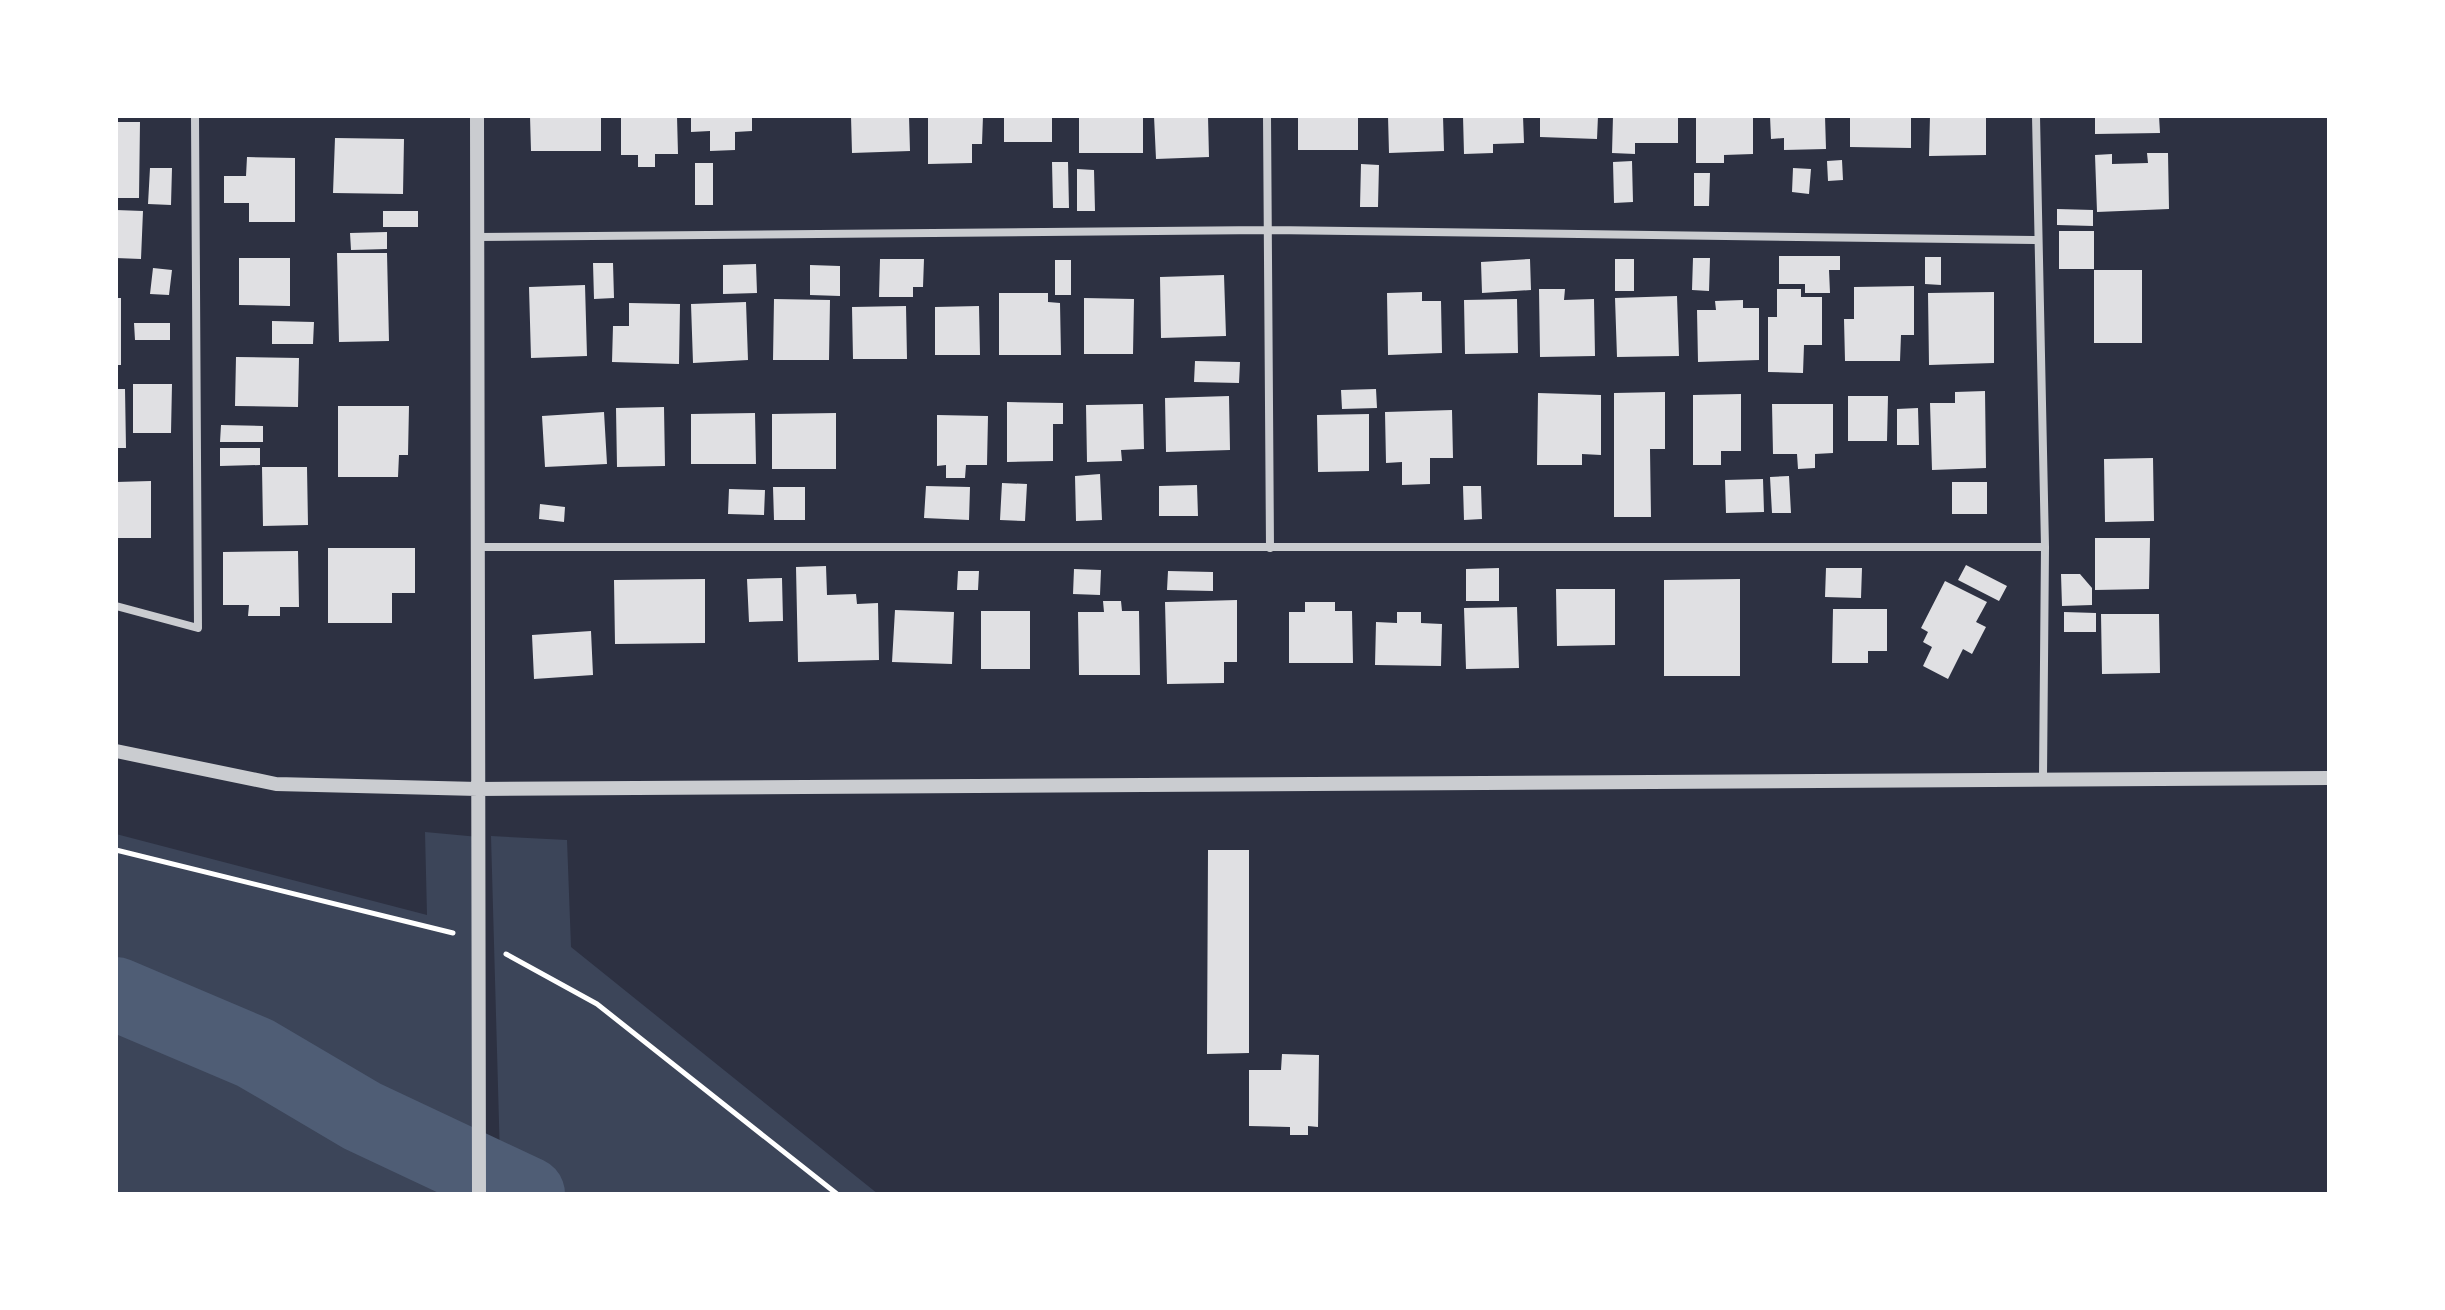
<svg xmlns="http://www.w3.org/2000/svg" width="2445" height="1310" viewBox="0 0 2445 1310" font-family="Montserrat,sans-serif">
  <rect width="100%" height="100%" fill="#2d3142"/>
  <path fill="#3c4559" d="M425 832 479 837V1194H116V834L427 915Z
    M491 836 567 840 571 947 878 1194H501Z"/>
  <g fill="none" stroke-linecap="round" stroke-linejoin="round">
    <path stroke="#4f5d75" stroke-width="74" d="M116 994 255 1053 362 1116 528 1194"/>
  </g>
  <path fill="#e0e0e3" d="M530 116H601V151H531Z
    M621 116H677L678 154H655V167H638V155H621Z
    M691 116H752V131L735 132V150L710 151V131L691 132Z
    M851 116H909L910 151 852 153Z
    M928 116H983L982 144H972V163L928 164Z
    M1004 116H1052V142H1004Z
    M1079 116H1143V153H1079Z
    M1154 116H1208L1209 157 1156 159Z
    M1298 116H1358V150H1298Z
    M1388 116H1443L1444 151 1389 153Z
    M1463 116H1523L1524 143 1493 144V153L1464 154Z
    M1540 116H1598L1597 139 1540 137Z
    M1613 116H1678V143H1635V154L1612 153Z
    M1696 116H1753V154L1724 155V163H1696Z
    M1770 116H1825L1826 149 1784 150V138L1771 139Z
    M1850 116H1911V148L1850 147Z
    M1930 116H1986V155L1929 156Z
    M2095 116H2159L2160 133 2095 134Z
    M116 122H140L139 198H116Z
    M335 138 404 139 403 194 333 193Z
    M2147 153H2168L2169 209 2097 212 2095 155 2112 154V164L2148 163Z
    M247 157 295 158V222H249V203H224V176H246Z
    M1842 160 1843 180 1828 181 1827 161Z
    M1632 161 1633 202 1614 203 1613 162Z
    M1052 162H1068L1069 208H1053Z
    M695 163H713V205H695Z
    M1361 164 1379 165 1378 207H1360Z
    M150 168H172L171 205 148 204Z
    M1793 168 1811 169 1809 194 1792 192Z
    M1077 169 1094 170 1095 211H1077Z
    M1694 173H1710L1709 206H1694Z
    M2057 209 2093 210V226L2057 225Z
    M116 210 143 211 141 259 116 258Z
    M383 211H418V227H383Z
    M2059 231H2094V269H2059Z
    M387 232V249L351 250 350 233Z
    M337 253H387L389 341 339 342Z
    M1779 256H1840V270H1829L1830 293H1805V284H1779Z
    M1925 257H1941V285L1925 284Z
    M239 258H290V306L239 305Z
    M1693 258H1710L1709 291 1692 290Z
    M880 259H924L923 287H913V297H879Z
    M1530 259 1531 290 1482 293 1481 262Z
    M1615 259H1634V291H1615Z
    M1055 260H1071V295H1055Z
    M593 263H613L614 298 594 299Z
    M756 264 757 293 723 294V265Z
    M810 265 840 266V296L810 295Z
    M153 268 172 270 169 295 150 294Z
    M2094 270H2142V343H2094Z
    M1224 275 1226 336 1161 338 1160 277Z
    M585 285 587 356 531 358 529 287Z
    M1914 286V335H1901L1900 361H1845L1844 319H1854V287Z
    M1539 289H1565L1564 300 1594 299 1595 356 1540 357Z
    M1777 289H1801V297H1822V345H1804L1803 373 1768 372V317H1777Z
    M1422 292V301H1441L1442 353 1388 355 1387 293Z
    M1994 292V363L1929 365 1928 293Z
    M999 293H1048V302L1060 303 1061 355H999Z
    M1677 296 1679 356 1617 357 1615 298Z
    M116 298H121V365H116Z
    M1084 298 1134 299 1133 354H1084Z
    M774 299 830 300 829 360H773Z
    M1517 299 1518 353 1465 354 1464 300Z
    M1743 300V308H1759V360L1698 362 1697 310H1716L1715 301Z
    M746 302 748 360 693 363 691 304Z
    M629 303 680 304 679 364 612 362 613 326H629Z
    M906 306 907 359H853L852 307Z
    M979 306 980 355H935V307Z
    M272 321 314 322 313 344H272Z
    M134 323H170V340H135Z
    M236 357 299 358 298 407 235 406Z
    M1195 361 1240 362 1239 383 1194 382Z
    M133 384H172L171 433H133Z
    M116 389H125L126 448H116Z
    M1376 389 1377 408 1342 409 1341 390Z
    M1985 391 1986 468 1932 470 1930 403H1955V392Z
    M1665 392V449H1650L1651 517H1614V393Z
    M1538 393 1601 395V455L1582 454V465H1537Z
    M1741 394V451H1721V465H1693V395Z
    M1229 396 1230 450 1166 452 1165 398Z
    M1848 396H1888L1887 441H1848Z
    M1007 402 1063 403V424H1053V461L1007 462Z
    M1143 404 1144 449 1121 450 1122 461 1087 462 1086 405Z
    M1772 404H1833V453L1815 454V468L1798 469 1797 454H1773Z
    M338 406H409L408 455H399L398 477H338Z
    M664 407 665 466 617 467 616 408Z
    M1918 408 1919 445H1897V409Z
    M1452 410 1453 458H1430V484L1402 485V462L1386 463 1385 412Z
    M604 412 607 464 545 467 542 416Z
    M755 413 756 464H691V414Z
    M836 413V469H772V414Z
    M1369 414V471L1318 472 1317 415Z
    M937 415 988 416 987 465H966L965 478H946V465L937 466Z
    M221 425 263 426V442H220Z
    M220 448H260V465L220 466Z
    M2153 458 2154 521 2105 522 2104 459Z
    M262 467H307L308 525 263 526Z
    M1100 474 1102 520 1076 521 1075 476Z
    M1789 476 1791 513H1772L1770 477Z
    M1763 479 1764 512 1726 513 1725 480Z
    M151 481V538H116V482Z
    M1952 482H1987V514H1952Z
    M1002 483 1027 484 1025 521 1000 520Z
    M1197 485 1198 516H1159V486Z
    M926 486 970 487 969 520 924 518Z
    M1463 486H1481L1482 519 1464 520Z
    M773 487H805V520H774Z
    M729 489 765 490 764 515 728 514Z
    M540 504 565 507 564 522 539 519Z
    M2095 538H2150L2149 589 2095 590Z
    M328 548H415V593H392V623H328Z
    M298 551 299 607H280V616H248L249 605H223V552Z
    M1966 565 2007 586 1999 601 1958 580Z
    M826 566 827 595 856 594 857 604 878 603 879 660 798 662 796 567Z
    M1499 568V601H1466V569Z
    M1826 568H1862L1861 598 1825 597Z
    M1074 569 1101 570 1100 595 1073 594Z
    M958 571H979L978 590H957Z
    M1168 571 1213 572V591L1167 590Z
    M2061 574H2080L2092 588V605L2062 606Z
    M782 578 783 621 749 622 747 579Z
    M705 579V643L615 644 614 580Z
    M1740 579V676H1664V580Z
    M1945 581 1987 602 1976 622 1986 627 1972 654 1963 649 1948 679 1923 666 1932 647 1923 642 1928 632 1921 628Z
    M1556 589H1615V645L1557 646Z
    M1237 600V662H1224V683L1167 684 1165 602Z
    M1103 601H1121L1122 611H1139L1140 675H1079L1078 612H1104Z
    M1305 602H1335V611H1352L1353 663H1289V612H1305Z
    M1517 607 1519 668 1466 669 1464 608Z
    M1833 609H1887V651H1868V663H1832Z
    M895 610 954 612 952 664 892 662Z
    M981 611H1030V669H981Z
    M1397 612H1421V623L1442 624 1441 666 1375 665 1376 622 1397 623Z
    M2064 612 2096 613V632H2064Z
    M2101 614H2159L2160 673 2102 674Z
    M591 631 593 675 534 679 532 635Z
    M1208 850H1249V1053L1207 1054Z
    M1282 1054 1319 1055 1318 1127 1308 1126V1135H1290V1127L1249 1126V1070H1281Z"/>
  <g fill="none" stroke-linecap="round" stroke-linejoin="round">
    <path stroke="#fff" stroke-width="5" d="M116 850 453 933
      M506 954 597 1004 837 1194"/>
    <path stroke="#caccd0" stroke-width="8" d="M1267 116 1270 548
      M2036 116 2045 547 2043 777
      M478 237 1267 230 2037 240
      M477 547H2045
      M116 606 198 628 195 116"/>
    <path stroke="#caccd0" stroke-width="14" d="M477 116 479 1194
      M116 751 276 784 478 789 2329 778"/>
  </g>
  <rect width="2445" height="1310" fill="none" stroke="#ffffff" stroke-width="236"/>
</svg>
